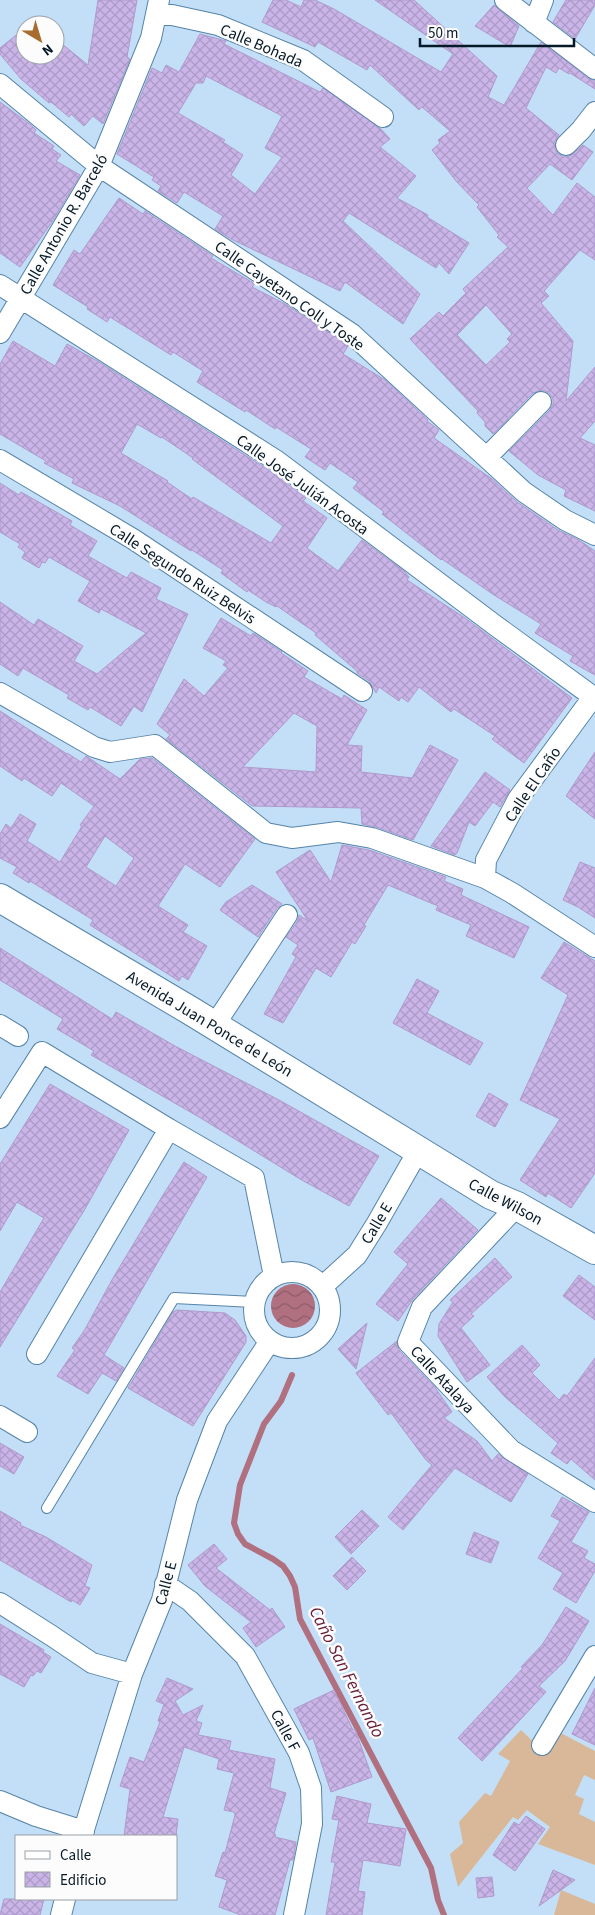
<svg xmlns="http://www.w3.org/2000/svg" width="595" height="1915" viewBox="0 0 595 1915" font-family="'Source Sans 3',sans-serif">
  <defs>
    <pattern id="water-waves" width="16" height="10" patternUnits="userSpaceOnUse" patternTransform="scale(1.25)"><rect width="16" height="10" fill="#b07080"/><path d="M0 5q4-4 8 0t8 0" fill="none" stroke="#8d5b69"/></pattern>
    <pattern id="building-cross-hatch" width="8" height="8" patternUnits="userSpaceOnUse" patternTransform="scale(1.25)"><rect width="8" height="8" fill="#cab4e8"/><path d="M0 0l8 8M0 8l8-8" fill="none" stroke="#ac9ac7"/></pattern>
  </defs>
  <rect width="100%" height="100%" fill="#c2dff7"/>
  <path fill="#d9b89a" d="M521 1730 543 1751 557 1731 595 1751V1780L584 1775 575 1795 584 1799 579 1814 595 1822V1865L538 1844 550 1827 527 1810 518 1820 513 1817 458 1887 450 1854 463 1843 459 1822 485 1793 491 1796 510 1761 498 1754Z
    M561 1890 595 1904V1915H554Z"/>
  <path fill="url(#water-waves)" d="M271 1306a22 22 0 1 1 44 0a22 22 0 1 1-44 0Z"/>
  <g fill="none" stroke-linecap="round" stroke-linejoin="round">
    <path stroke="#b07080" stroke-width="6" d="M292 1375 281 1401 264 1424 240 1485 234 1523 238 1534 245 1544 273 1559 283 1566 290 1576 295 1587 300 1619 431 1868 438 1900 444 1915"/>
  </g>
  <path fill="url(#building-cross-hatch)" stroke="#af9acc" fill-rule="evenodd" d="M98 0H137L127 57 130 59 103 124 93 116 84 126 71 114 69 117 51 102 49 103 21 79 0 54V48L25 28V55H55L56 39 88 65Z
    M273 0H286L301 7 304 0H315L334 9 441 72 453 54 375 0H414L497 76 488 97 504 105 541 42 588 78 595 81V89L570 73 569 74 559 68 556 73 546 67 526 108 559 135 554 142 555 149 558 154 563 157 570 156 583 145 593 152 572 180 550 164 527 188 553 215 577 183 595 197V260L580 250 544 291 549 296 541 303 573 341 566 401 595 367V421L580 438 595 445V511L564 496 566 490 538 475 509 451 550 410 553 404V399L549 393 543 390 533 393 493 434 485 426V422L477 413 478 411 410 339 439 312 443 316 466 293 463 289 508 247 497 237 499 235 477 207 479 205 456 181 432 150 440 143 438 140 450 131 422 107 419 110 370 65 367 70 318 42 315 47 262 22ZM486 305 512 334 507 339 510 342 486 365 457 335Z
    M566 0H595V5L575 39 553 22Z
    M494 5 519 26 510 47 475 26Z
    M200 34 226 41 224 44 320 92 323 88 380 128 390 139 380 147 416 176 397 198 428 215 427 217 469 243 449 274 439 263 436 268 349 213 343 221 420 294 403 324 345 282 340 291 231 239 215 229 223 216 184 192 177 203 158 191 161 186 152 180 154 177 117 154 152 68 162 73 166 65 179 72ZM206 76 282 116 265 148 282 157 255 194 231 175 243 155 223 142 225 140 178 113 196 83H203Z
    M0 102 31 125 36 130 34 133 54 146 52 149 61 155 56 161 80 175 52 222 20 267 0 253Z
    M119 198 143 214 145 211 213 256 211 258 255 284 252 287 285 304 345 343 348 346 343 354 385 380 428 420 427 421 439 430 434 438 492 479 517 502 558 530 579 540 595 551V675L570 661 573 656 535 633 541 624 494 595 442 559 441 560 382 514 384 512 353 488 358 482 330 463 325 470 305 457 311 449 276 427 275 429 246 410 245 412 197 382 203 371 173 352 171 355 110 317 107 322 87 309 88 307 53 285 74 250 80 254Z
    M13 341 55 366 67 344 99 362 270 471 306 498 303 501 327 518 307 548 338 571 362 540 404 571 409 577 407 580 465 618 572 698 524 763 492 739 495 736 454 709 451 712 419 687 408 702 401 697 399 701 379 687 376 693 369 681 357 673V671L315 635 316 633 277 606 276 607 266 602 248 590 247 592 221 573 223 570 192 550 191 551 120 506 72 483 74 479 44 463 46 461 0 434V364ZM137 424 161 438 162 437 193 458 192 459 283 526 271 543 193 497 192 499 167 482 168 481 121 453Z
    M0 483 19 495 21 492 72 521 70 525 97 541 88 556 127 578 131 572 161 588 156 599 188 614 142 712 134 706 121 726 90 707 88 710 67 698 69 695 23 668 18 676 0 664V602L34 625 38 619 83 646 74 661 97 674 146 633 101 609 99 613 78 601 90 581 49 557 45 563 42 562 39 568 22 558 25 552 18 547 20 544 0 532Z
    M221 618 251 636 253 633 282 652 281 653 308 671 304 677 342 699 344 695 367 710 347 745 362 746 361 772 412 778 430 745 458 760 413 840 376 827 362 824 361 808 252 806 166 739 170 735 157 724 184 679 204 696 228 668 223 665 226 661 203 648ZM294 713 317 726 316 772 243 767Z
    M0 711 67 754V753L81 762 86 756 120 779 140 759 152 758 255 839 220 887 185 864 158 906 188 925 183 932 207 946 188 980 182 976 179 981 90 925 93 920 30 881 29 883 13 873 17 867 0 858V834L6 824 11 828 20 814 36 824 27 841 60 862 82 826 80 825 94 806 61 783 52 796 24 778 22 781 0 766ZM105 836 134 858 116 886 86 867Z
    M595 752V819L566 796Z
    M485 772 510 790 500 807 493 802 475 826 469 822 457 853 455 855 431 846Z
    M342 845 369 850 446 877 444 881 463 889 461 895 529 927 514 958 466 936 471 925 436 910 438 906 388 885 364 925 366 926 355 944 352 942 331 977 316 968 283 1023 264 1014 296 957 292 954 298 945 286 937 297 922 299 915 308 921 276 872 310 850 331 882Z
    M580 862 595 868V918L578 907 563 900Z
    M252 885 282 904 277 908 258 937 220 910 226 902Z
    M564 942 595 961V1173L571 1208 548 1193 546 1197 520 1180 560 1119 520 1100 568 995 541 978Z
    M0 948 112 1019 116 1012 175 1046 279 1100 379 1156 349 1206 300 1179 199 1117 91 1055 94 1051 57 1029 63 1019 0 980Z
    M417 979 439 991 427 1013 483 1043 470 1065 393 1023Z
    M50 1084 129 1130 85 1209 0 1347V1292L44 1218 17 1202 0 1231V1164Z
    M489 1093 508 1104 495 1127 476 1116Z
    M184 1162 207 1177 104 1355 124 1368 116 1381 102 1373 88 1394 57 1376 75 1350 72 1348 84 1331 113 1278 163 1195Z
    M441 1198 478 1230 413 1299 398 1321 376 1304 408 1264 394 1252Z
    M495 1258 512 1277 471 1314 474 1316 461 1328 490 1365 467 1382 438 1336 439 1324 453 1302 450 1300Z
    M579 1275 595 1287V1320L563 1296Z
    M177 1310 225 1313 235 1320 246 1336V1342L193 1426 128 1388 173 1312Z
    M367 1323 356 1369 338 1349Z
    M397 1341 399 1350 434 1386 452 1412 444 1418 477 1441 492 1461 498 1454 528 1474 511 1502 455 1468 403 1530 388 1517 432 1465 426 1460 391 1413 388 1415 356 1373Z
    M522 1345 540 1365 532 1373 559 1400 564 1394 567 1396 595 1358V1480L571 1459 567 1464 551 1453 558 1443 505 1397 487 1377Z
    M0 1443 24 1457 14 1474 0 1466Z
    M562 1497 589 1512 571 1542 588 1551 584 1558 595 1564V1571L576 1603 553 1589 563 1573 538 1558 560 1521 551 1516Z
    M362 1510 379 1526 351 1554 335 1537Z
    M0 1511 21 1523 20 1525 46 1537 92 1565 85 1586 90 1588 80 1605 72 1600 71 1602 0 1560Z
    M474 1532 499 1542 491 1563 466 1554Z
    M214 1544 227 1559 216 1568 270 1610 272 1608 285 1627 256 1647 243 1628 251 1622 205 1586 188 1565Z
    M352 1557 366 1571 347 1590 333 1576Z
    M566 1607 589 1621 565 1661 539 1686 546 1692 482 1761 458 1738 523 1668 521 1667 542 1645Z
    M0 1624 44 1650 43 1652 51 1657 41 1673 37 1671 33 1676 31 1675 24 1687 0 1674Z
    M167 1678 193 1689 175 1701 183 1715 203 1705 196 1721 202 1723 198 1735 231 1741 229 1750 275 1759 270 1788 286 1793 274 1834 276 1835 275 1837 296 1842 293 1860H290L275 1915H241L219 1907 227 1880 215 1876 223 1852 225 1853 235 1815 234 1812 224 1810 234 1773 217 1769 219 1759 184 1747 163 1817 178 1819 176 1836H124L130 1789 120 1786 130 1757 144 1762 160 1722 158 1721 164 1704 156 1701Z
    M595 1688V1745L572 1734Z
    M334 1690 353 1730 355 1729 372 1777 331 1792 313 1738 309 1740 294 1709Z
    M337 1796 371 1804 367 1823 406 1829 400 1866 363 1860 358 1891 365 1892 362 1915H326L335 1862H331L339 1820 332 1819Z
    M526 1816 545 1829 515 1871 493 1855 514 1822 519 1825Z
    M553 1870 575 1880 539 1906Z
    M492 1877 494 1896 478 1898 476 1878Z
    M4 1899H44L40 1915H0Z"/>
  <g fill="none" stroke-linecap="round" stroke-linejoin="round">
    <g stroke="#5684a9" stroke-width="12">
      <path id="service" d="M47 1508 174 1298 254 1302"/>
    </g>
    <g stroke="#5684a9" stroke-width="22">
      <path id="minor" d="M505 0 595 69
        M156 15H172L218 25 303 60 383 117
        M534 23 543 0
        M0 84 99 166 352 334 524 492 565 520 595 535
        M566 145 581 130 595 112
        M0 285 277 461 496 626 595 698
        M0 333 99 166 151 38 159 0
        M487 457 541 402
        M0 460 133 539 362 691
        M0 693 94 747 110 752 155 745 266 833 292 838 338 832 372 838 485 878 512 893 595 947
        M485 878 486 860 518 799 593 697
        M0 1025 18 1036
        M214 1026 287 915
        M0 1118 42 1052 169 1129 254 1178 274 1276
        M517 1206 422 1307 408 1342 511 1450 595 1502
        M254 1310a38 38 0 1 1 76 0a38 38 0 1 1-76 0Z
        M323 1286 357 1255 377 1223 418 1151
        M37 1354 169 1129
        M0 1416 27 1432
        M165 1584 190 1601 245 1656 299 1753 311 1788 312 1824 294 1915
        M0 1603 52 1636 92 1663 132 1674
        M542 1745 595 1656
        M0 1801 36 1816 84 1831
        M82 1836 132 1674 162 1600 187 1500 217 1421 270 1341
        M61 1915 65 1899"/>
    </g>
    <g stroke="#5684a9" stroke-width="30">
      <path id="secondary" d="M0 898 191 1011 491 1195 517 1206 595 1250"/>
    </g>
    <use href="#service" stroke="#fff" stroke-width="10"/>
    <use href="#minor" stroke="#fff" stroke-width="20"/>
    <use href="#secondary" stroke="#fff" stroke-width="28"/>
  </g>
  <g text-anchor="middle" stroke-width="5" stroke-linejoin="round" paint-order="stroke">
    <g font-size="16" fill="#061927" stroke="#fcfcfc">
      <text transform="translate(262 45) rotate(23)" y="6">Calle Bohada</text>
      <text transform="translate(63 224) rotate(-60)" y="6">Calle Antonio R. Barceló</text>
      <text transform="translate(290 295) rotate(35)" y="6">Calle Cayetano Coll y Toste</text>
      <text transform="translate(303 484) rotate(36)" y="6">Calle José Julián Acosta</text>
      <text transform="translate(183 573) rotate(33)" y="6">Calle Segundo Ruiz Belvis</text>
      <text transform="translate(532 784) rotate(-56)" y="6">Calle El Caño</text>
      <text transform="translate(210 1023) rotate(31)" y="6">Avenida Juan Ponce de León</text>
      <text transform="translate(506 1201) rotate(28)" y="6">Calle Wilson</text>
      <text transform="translate(376 1223) rotate(-59)" y="6">Calle E</text>
      <text transform="translate(443 1379) rotate(47)" y="6">Calle Atalaya</text>
      <text transform="translate(165 1583) rotate(-75)" y="6">Calle E</text>
      <text transform="translate(286 1730) rotate(62)" y="6">Calle F</text>
    </g>
    <g font-size="18" font-style="italic" fill="#691a36" stroke="#fcfcfc">
      <text transform="translate(347 1672) rotate(63)" y="6">Caño San Fernando</text>
    </g>
  </g>
  <rect x="15" y="1835" width="162" height="65" fill="#fcfcfc" stroke="#9aa1a7"/>
  <rect x="25" y="1851" width="25" height="8" fill="#ffffff" stroke="#9aa1a7"/>
  <text x="60" y="1860" font-size="15" fill="#061927">Calle</text>
  <rect x="25" y="1872" width="25" height="15" fill="url(#building-cross-hatch)" stroke="#9aa1a7"/>
  <text x="60" y="1885" font-size="15" fill="#061927">Edificio</text>
  <g transform="translate(40 40) rotate(142)"><circle r="24" fill="#fcfcfc" stroke="#9aa1a7"/>
  <path d="M0-4L9 19L0 12L-9 19Z" fill="#a86d2e"/>
  <text y="-8" font-size="14" font-weight="bold" text-anchor="middle" fill="#061927">N</text>
  </g>
  <path d="M420 38v8h154v-8" fill="none" stroke="#061927" stroke-width="2.5"/>
  <text x="428" y="38" font-size="15" fill="#061927" stroke="#fcfcfc" stroke-width="4" paint-order="stroke">50 m</text>
</svg>
